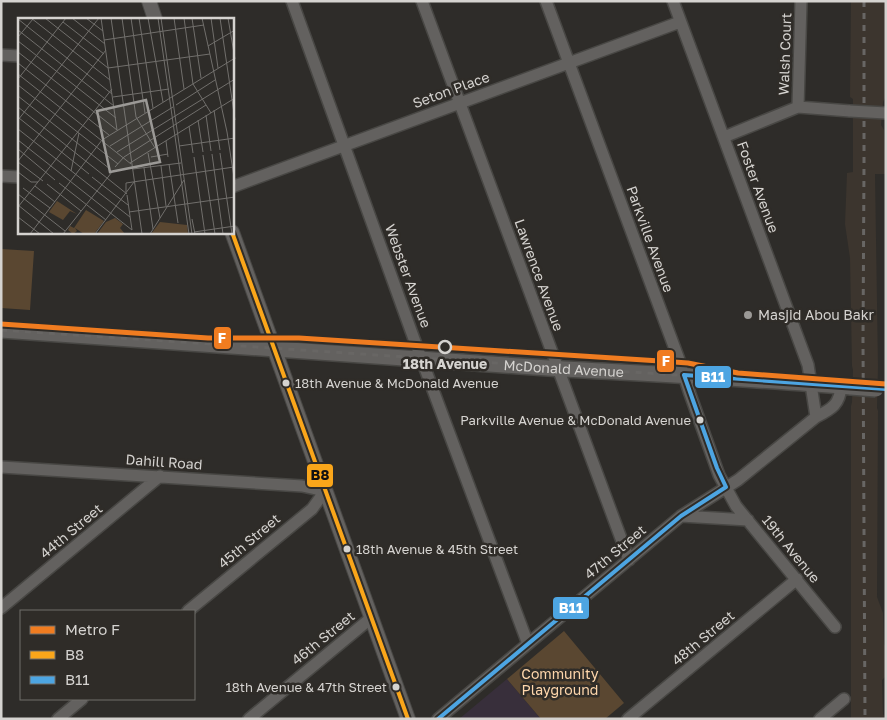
<svg xmlns="http://www.w3.org/2000/svg" width="887" height="720" viewBox="0 0 887 720" font-family="'Golos Text',sans-serif">
  <rect width="100%" height="100%" fill="#2e2c29"/>
  <path fill="#3c352e" d="M851 1H885L886 96 883 102 881 125 884 130 886 174H875L878 367 877 408 878 411 877 597 883 613 884 644 886 648V676L882 680 883 714 886 719H851V406L852 402 853 370 852 366 850 258 845 224 847 173 853 172V99L850 97Z"/>
  <path fill="#382f3b" d="M507 679 541 719H459Z"/>
  <path fill="#5a4731" d="M1 249 34 251 30 310 1 308Z
    M564 631 624 703 605 719H541L507 679Z"/>
  <g fill="none" stroke-linecap="round" stroke-linejoin="round">
    <g stroke="#484744" stroke-width="14">
      <path id="minor" d="M292 1 414 339 528 644
        M422 1 629 560
        M546 1 678 357 690 394 719 475 736 506 835 627
        M673 1 808 365 816 417
        M1 55 19 56
        M798 107 801 1
        M724 137 798 107 850 111
        M1 176 19 177
        M232 187 680 22
        M1 467 302 486 325 491 312 509 188 611
        M681 516 748 520
        M1 608 160 476
        M58 719 82 699
        M249 719 371 618
        M438 719 681 516 738 480 816 417C832 409 840 404 841 386
        M628 719 797 579
        M820 719 844 699"/>
    </g>
    <g stroke="#484744" stroke-width="16">
      <path id="tertiary" d="M149 1 155 19
        M232 232 408 719"/>
    </g>
    <g stroke="#484744" stroke-width="18">
      <g id="secondary">
        <path id="s1" d="M1 330C183 343 365 356 548 368 649 374 750 378 851 387"/>
      </g>
    </g>
    <use href="#minor" stroke="#63615f" stroke-width="11"/>
    <use href="#tertiary" stroke="#63615f" stroke-width="14"/>
    <use href="#secondary" stroke="#63615f" stroke-width="15"/>
    <path stroke="#686664" stroke-width="3" stroke-dasharray="6 6" stroke-linecap="butt" d="M864 1V164L863 341 865 719
      M1 330 886 389"/>
    <g stroke="#484744" stroke-width="14" stroke-linecap="butt">
      <path id="minor-bridge" d="M850 111 886 113"/>
    </g>
    <g stroke="#484744" stroke-width="18" stroke-linecap="butt">
      <path id="secondary-bridge" d="M851 387 876 389"/>
    </g>
    <use href="#minor-bridge" stroke="#63615f" stroke-width="11"/>
    <use href="#secondary-bridge" stroke="#63615f" stroke-width="15"/>
    <g stroke="#2f2c28" stroke-width="8">
      <path id="bus-1" d="M232 232 408 719"/>
    </g>
    <g stroke="#2f2c28" stroke-width="8">
      <path id="bus-2" d="M438 719 681 516 726 487 717 468 684 375 886 389"/>
    </g>
    <use href="#bus-1" stroke="#faa61a" stroke-width="4"/>
    <use href="#bus-2" stroke="#4da5e2" stroke-width="4"/>
    <g stroke="#2f2c28" stroke-width="9">
      <path id="metro-1" d="M1 324 208 338H299L660 361 688 363 738 373 886 384"/>
    </g>
    <use href="#metro-1" stroke="#f07c20" stroke-width="5"/>
  </g>
  <circle fill="#9b9996" stroke="#2f2c28" stroke-width="2" cx="748" cy="315" r="5"/>
  <circle fill="#2f2c28" stroke="#d5d3d0" stroke-width="2.5" cx="445" cy="347" r="6"/>
  <g fill="#d5d3d0" stroke="#2f2c28" stroke-width="2">
    <circle cx="286" cy="383" r="4.5"/>
    <circle cx="700" cy="420" r="4.5"/>
    <circle cx="347" cy="549" r="4.5"/>
    <circle cx="396" cy="687" r="4.5"/>
  </g>
  <g text-anchor="middle" stroke-width="5" stroke-linejoin="round" paint-order="stroke">
    <g font-size="13" fill="#d5d3d0" stroke="#2f2c28" text-anchor="start">
      <text x="295" y="388">18th Avenue &amp; McDonald Avenue</text>
      <text x="691" y="425" text-anchor="end">Parkville Avenue &amp; McDonald Avenue</text>
      <text x="356" y="554">18th Avenue &amp; 45th Street</text>
      <text x="387" y="692" text-anchor="end">18th Avenue &amp; 47th Street</text>
    </g>
    <g font-size="14" fill="#d5d3d0" stroke="#2f2c28">
      <text transform="translate(785 54) rotate(-88)" y="5">Walsh Court</text>
      <text transform="translate(451 90) rotate(-20)" y="5">Seton Place</text>
      <text transform="translate(758 187) rotate(70)" y="5">Foster Avenue</text>
      <text transform="translate(650 239) rotate(70)" y="5">Parkville Avenue</text>
      <text transform="translate(539 275) rotate(70)" y="5">Lawrence Avenue</text>
      <text transform="translate(408 276) rotate(70)" y="5">Webster Avenue</text>
      <text dy="5" stroke="none"><textPath href="#s1" startOffset="564">McDonald Avenue</textPath></text>
      <text transform="translate(164 462) rotate(4)" y="5">Dahill Road</text>
      <text transform="translate(71 531) rotate(-40)" y="5">44th Street</text>
      <text transform="translate(249 541) rotate(-40)" y="5">45th Street</text>
      <text transform="translate(791 549) rotate(51)" y="5">19th Avenue</text>
      <text transform="translate(615 552) rotate(-40)" y="5">47th Street</text>
      <text transform="translate(323 638) rotate(-39)" y="5">46th Street</text>
      <text transform="translate(703 638) rotate(-40)" y="5">48th Street</text>
    </g>
    <g font-size="14" fill="#d5d3d0" stroke="#2f2c28" text-anchor="start">
      <text x="758" y="320">Masjid Abou Bakr</text>
    </g>
    <g font-size="14" font-weight="bold" fill="#d5d3d0" stroke="#2f2c28">
      <text x="445" y="369">18th Avenue</text>
    </g>
    <g font-size="14" fill="#ffd7ac" stroke="#2f2c28">
      <text x="560" y="679">Community<tspan x="560" dy="16">Playground</tspan></text>
    </g>
  </g>
  <g transform="translate(18 18)">
    <rect width="216" height="216" fill="#2e2c29"/>
    <path d="M39 183 59 196 52 193 45 202 31 194ZM68 192 86 203 76 216H66L57 210 59 213 55 216 50 212 52 208 56 210ZM97 200 105 206 102 210 107 216H79L88 204ZM142 204 169 207 170 216H133Z" fill="#5a4731"/>
    <path fill="none" stroke="#716f6c" stroke-width="1" d="M13 0 92 62M27 0 90 50 192 36M54 0 87 26M68 0 85 13M83 0 99 112M93 0 124 216M104 0 118 99 137 130M113 0 127 95M121 0 135 90M130 0 145 84M140 0 171 216M143 0 174 216M156 0 166 71M166 0 175 66 193 95M174 0 183 60M184 0 209 114 217 166M193 0 200 50M202 0 217 102M210 0 217 41M0 1 94 76M45 4 86 36M0 12 96 88M0 19 15 1M86 22 186 7M0 23 98 100M190 28 217 12M0 34 99 112M0 45 91 117M0 56 113 146M0 61 48 0M0 67 100 146M0 78 92 151M95 79 151 71M158 87 197 62M0 89 109 176M196 92 202 132M188 97 193 133M1 100 71 156M0 102 81 0M180 102 185 134M171 108 175 135M0 111 112 199M0 122 114 212M148 123 150 139M92 128 155 89M161 128 217 120M0 131 37 162M99 134 217 61M130 135 142 200M202 135 214 216M194 136 205 216M185 137 197 216M133 139 150 136M176 139 187 216M0 143 88 32M0 144 25 163M112 145 217 80M151 146 160 205M143 148 148 188M97 149 106 139 188 87M126 150 135 211M115 151 163 145M53 153 61 115M0 154 13 164H20M74 159 110 187M41 165 88 202M29 166 63 193M17 168 37 184M5 170 32 190M108 174V165L216 149M0 176 47 213M109 177 114 212M0 187 36 216M0 189 94 71M111 194 217 179M0 199 22 216M174 201 177 216M176 214 217 208M12 216 84 122 217 40M45 216 94 154M77 216 116 164M132 216 166 162"/>
    <path fill="#9b9996" fill-opacity="0.15" stroke="#9b9996" stroke-width="2.5" d="M128 82 142 144 92 154 79 93Z"/>
    <rect width="216" height="216" fill="none" stroke="#d5d3d0" stroke-width="2.5"/>
  </g>
  <g stroke="#2f2c28" stroke-width="2">
    <rect x="213" y="326" width="19" height="24" rx="5" fill="#f07c20"/>
    <rect x="656" y="349" width="19" height="24" rx="5" fill="#f07c20"/>
    <rect x="694" y="365" width="38" height="24" rx="5" fill="#4da5e2"/>
    <rect x="306" y="463" width="28" height="25" rx="5" fill="#faa61a"/>
    <rect x="552" y="596" width="38" height="24" rx="5" fill="#4da5e2"/>
  </g>
  <g font-size="14" text-anchor="middle" font-weight="bold" fill="#fff">
    <text x="222" y="343">F</text>
    <text x="666" y="366">F</text>
    <text x="713" y="382">B11</text>
    <text x="571" y="613">B11</text>
  </g>
  <g font-size="14" text-anchor="middle" font-weight="bold" fill="#111">
    <text x="320" y="480">B8</text>
  </g>
  <rect width="887" height="720" fill="none" stroke="#d5d3d0" stroke-width="5"/>
  <rect x="20" y="610" width="175" height="90" fill="#2f2c28" stroke="#716f6b"/>
  <rect x="30" y="626" width="25" height="8" fill="#f07c20" stroke="#716f6b"/>
  <text x="65" y="635" font-size="15" fill="#d5d3d0">Metro F</text>
  <rect x="30" y="651" width="25" height="8" fill="#faa61a" stroke="#716f6b"/>
  <text x="65" y="660" font-size="15" fill="#d5d3d0">B8</text>
  <rect x="30" y="676" width="25" height="8" fill="#4da5e2" stroke="#716f6b"/>
  <text x="65" y="685" font-size="15" fill="#d5d3d0">B11</text>
</svg>
